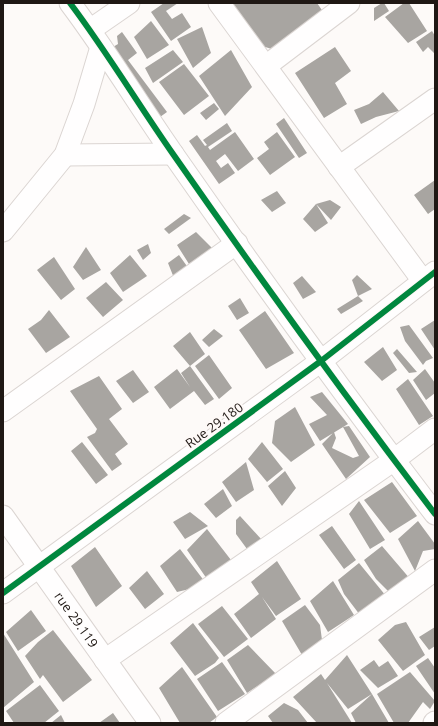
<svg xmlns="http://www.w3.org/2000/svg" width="438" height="726" viewBox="0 0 438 726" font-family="'Open Sans',sans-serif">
  <rect width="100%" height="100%" fill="#fdfaf8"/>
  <path fill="#a8a5a1" d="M164 3H178L166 11 172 19 182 13 191 27 171 41 151 12Z
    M231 3H317L324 13 275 50 262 46Z
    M382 3H384L389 11 374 21V8Z
    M404 3H409L427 31 408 43 385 17Z
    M151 21 169 45 147 59 134 37Z
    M202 27 211 53 193 68 177 39Z
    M432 31 435 36V54L428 47 423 52 416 42Z
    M122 32 137 53 128 60 167 112 160 117 113 47 118 44 117 36Z
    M335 47 351 71 335 83 347 104 324 118 295 73Z
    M173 50 183 62 153 83 145 68Z
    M231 50 252 87 225 116 199 76Z
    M184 64 209 96 184 115 159 82Z
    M383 92 399 111 376 117 361 124 354 110 369 104Z
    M214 103 219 109 206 120 200 113Z
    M284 118 307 153 299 158 276 124Z
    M227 123 232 131 208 147 210 150 235 132 254 159 238 171 225 154 216 161 221 168 228 163 235 173 219 184 189 141 197 135 205 146 207 145 203 140Z
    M277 132 295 157 270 175 257 158 269 149 264 142Z
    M435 180V209L428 214 414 195Z
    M277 191 286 203 272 212 261 200Z
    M330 200 341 207 331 220 316 204 328 223 315 232 303 219 316 204Z
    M184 214 191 218 169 234 164 229Z
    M196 232 212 248 189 264 177 245Z
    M148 244 151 253 143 260 137 250Z
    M86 247 101 270 83 280 73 267Z
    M130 255 147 276 123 292 110 273Z
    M179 255 189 269 174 278 168 263Z
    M54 257 75 289 61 300 37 270Z
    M357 275 372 289 358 296 363 301 341 314 337 309 358 296 352 280Z
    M302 276 316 292 303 299 293 283Z
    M106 282 123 300 103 317 86 298Z
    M240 298 249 313 237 320 228 306Z
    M49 310 70 337 46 353 28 329 41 320Z
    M265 311 294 353 266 369 239 330Z
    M435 320V350L421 329Z
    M409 325 433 358 426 361 423 365 405 341 400 327Z
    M214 329 223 336 209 347 202 340Z
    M190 332 205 354 190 366 173 346Z
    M383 347 397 370 382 381 364 362Z
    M397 349 417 372 409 373 393 353Z
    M209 355 232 388 219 399 195 366Z
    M190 366 214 399 205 405 194 391 170 409 154 387 177 369 190 387 181 373Z
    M425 369 435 383V393L426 400 413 380Z
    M133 370 149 392 133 403 116 381Z
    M99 376 122 409 109 419 128 444 115 454 122 464 112 471 87 437 95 433 97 429 70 391Z
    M408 379 433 416 419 425 396 389Z
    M322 392 348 424 320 441 309 424 327 415 310 397Z
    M295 407 315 445 291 462 272 443 275 421Z
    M349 426 370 457 346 479 322 444 334 432 336 438 332 448 353 458 359 456 343 427Z
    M82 442 108 475 96 484 71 451Z
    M262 442 283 469 267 482 248 459Z
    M246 462 254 490 236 502 222 482Z
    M285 471 296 488 282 506 268 486Z
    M392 482 417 516 390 533 364 500Z
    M223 489 232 506 216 518 204 504Z
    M359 501 385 540 370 549 349 514Z
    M190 512 208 526 185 539 173 522Z
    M240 516 262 540 247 549 236 534V520Z
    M418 521 435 544V549L423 551 415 571 398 539Z
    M332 526 356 560 344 569 319 535Z
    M207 529 231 560 207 579 187 550Z
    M382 546 411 580 392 595 376 579 364 560Z
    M95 547 122 586 96 607 71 566Z
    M180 549 205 582 198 587 177 592 160 566Z
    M277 561 301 599 276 616 262 597 276 619 251 638 234 614 259 594 251 582Z
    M359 563 386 596 360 615 344 594 338 580Z
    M147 571 164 594 145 609 129 588Z
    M333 581 354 615 328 632 310 601Z
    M305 605 320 625 322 640 302 655 282 621Z
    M222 606 248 639 224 657 198 624Z
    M31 610 46 631 18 651 6 632Z
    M406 622 425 655 403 671 378 640 395 625Z
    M193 623 219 658 215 663 195 676 170 643Z
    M435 627V646L429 650 419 637Z
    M53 630 92 680 63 702 43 675 40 679 25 656 38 642Z
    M3 633 34 682 3 708Z
    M248 645 276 674 247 693 227 660Z
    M347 655 372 694 348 709 327 683 352 723H317L293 697 321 674 325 680Z
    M428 658 435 668V694L416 666Z
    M374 660 379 667 388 661 398 676 378 688 360 670Z
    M222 662 245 694 218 711 197 679Z
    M182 667 217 717 209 723H180L159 688Z
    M410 672 435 701 430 709 423 702 408 723H394L377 694Z
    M40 685 59 711 44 723H14L6 711Z
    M372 694 389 723H356L351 713Z
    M284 703 298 710 308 723H273L268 716Z
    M113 713 120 723H99Z
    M61 715 65 723H51Z"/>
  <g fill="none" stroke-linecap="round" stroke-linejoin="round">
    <g stroke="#dbd5d2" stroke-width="23">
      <g id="minor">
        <path d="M70 3C107 52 138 104 173 154 258 276 345 396 435 514"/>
        <path d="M219 3 423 281"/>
        <path d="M90 30 129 3"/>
        <path d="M266 66 349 3"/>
        <path d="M65 155 173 154"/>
        <path d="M339 167 435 99"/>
        <path d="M3 231 65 155 84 104 101 47"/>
        <path d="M3 411 237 243"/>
        <path id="s1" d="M3 516 150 723"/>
        <path d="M3 593 321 361 435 272"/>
        <path d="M105 660 394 460 435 429"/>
        <path d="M226 723 435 570"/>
        <path d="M434 723 435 722"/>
      </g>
    </g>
    <use href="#minor" stroke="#fffefe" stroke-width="21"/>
    <g stroke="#fef9f7" stroke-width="8">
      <path id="cycleway" d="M70 3C107 52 138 104 173 154 258 276 345 396 435 514
        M3 593 321 361 435 272"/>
    </g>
    <use href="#cycleway" stroke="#00873e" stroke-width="6"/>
  </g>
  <g text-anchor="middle" stroke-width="4" stroke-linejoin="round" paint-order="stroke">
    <g font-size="13" fill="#1f1814" stroke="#fef9f7">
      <text transform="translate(214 425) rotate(-36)" y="5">Rue 29.180</text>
      <text dy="5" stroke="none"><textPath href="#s1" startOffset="127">rue 29.119</textPath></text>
    </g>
  </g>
  <rect width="438" height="726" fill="none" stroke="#1f1814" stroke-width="8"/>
</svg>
